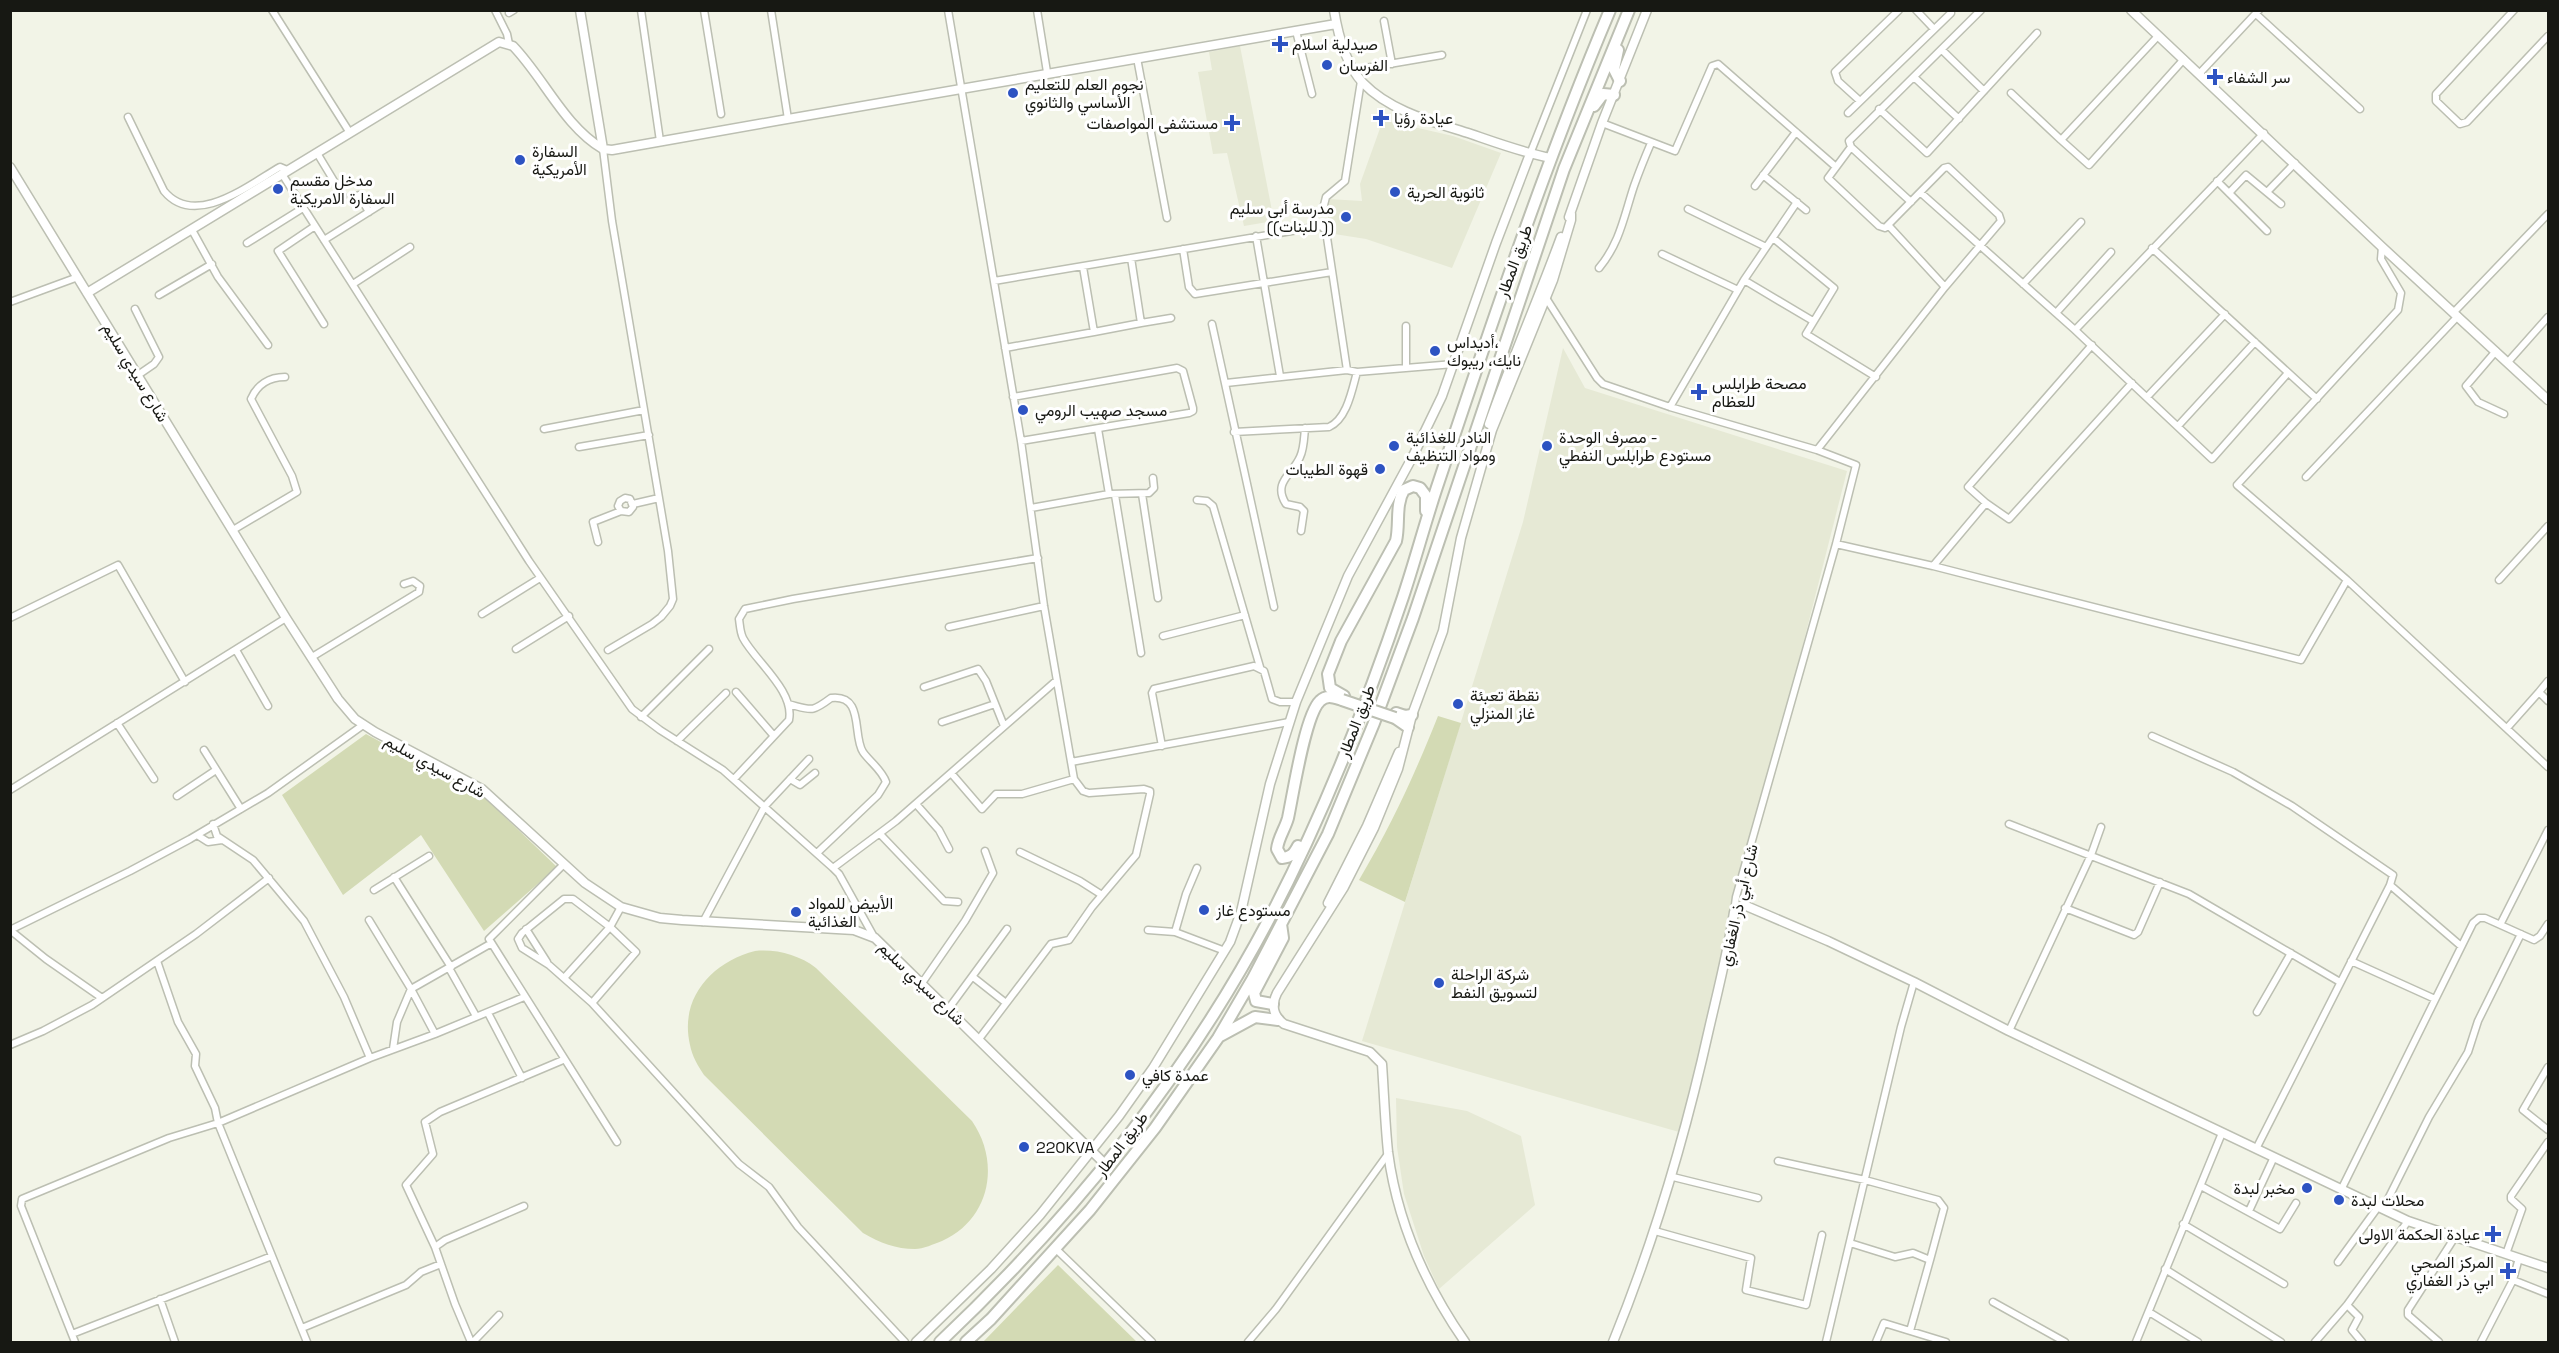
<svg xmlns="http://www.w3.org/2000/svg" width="2559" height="1353" viewBox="0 0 2559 1353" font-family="'Space Grotesk',Vazirmatn,sans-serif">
  <rect width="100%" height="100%" fill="#f2f4e7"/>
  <path fill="#e6e9d5" d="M1240 46 1274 221 1244 226 1227 153 1213 154 1198 72 1212 70 1209 52Z
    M1383 120 1453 136 1501 153 1452 268 1366 239 1328 233V199L1362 201 1360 184Z
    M1563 348 1585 388 1847 471 1679 1132 1362 1041 1523 522Z
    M1396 1098 1467 1111 1521 1136 1535 1205 1439 1289 1424 1256 1404 1194 1397 1147Z"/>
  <path fill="#d3dab4" d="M1438 716 1461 723 1405 902 1359 880C1392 824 1414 776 1438 716Z
    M366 734 486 799 557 867 484 931 421 835 343 895 282 795Z
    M755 951C777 949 799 955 816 968L972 1121C1001 1163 990 1220 942 1241 934 1244 923 1249 915 1249 896 1249 880 1243 863 1233L704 1075C698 1066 692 1056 690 1045 679 998 712 962 755 951Z
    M1058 1265 1137 1342H983Z"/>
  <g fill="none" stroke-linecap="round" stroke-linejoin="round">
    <g stroke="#bcbfb2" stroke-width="9">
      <path id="street" d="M272 10 350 133
        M495 10 507 34 509 44
        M641 10 660 141
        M704 10 721 114
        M771 10 788 119
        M948 10 1021 441 1044 606 1074 779 1083 791 1089 793 1144 789 1150 791V794L1136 855 1092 907 1069 940 1051 944 979 1039
        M1037 10 1047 72
        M1916 10 1934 29
        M2514 10 2436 94V101L2460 124 2467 122 2548 36
        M509 13 514 10
        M2256 14 2360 109
        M1384 21 1392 64
        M1296 31 1312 94
        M1942 50 1984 91
        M1137 58 1167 218
        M1354 70 1442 55
        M2199 74 2259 10
        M1914 77 1959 119
        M2011 93 2061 140 2158 36
        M1860 101 1838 81 1835 72 1899 10
        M1879 109 1927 153 2037 33
        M1848 113 1951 13
        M128 117 164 191C195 229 250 184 280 167L287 170
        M1602 123 1675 151 1712 66 1718 64 1836 167
        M2061 140 2089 165 2184 59
        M1851 147 1911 202
        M603 149 612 221 668 551 673 599 670 606 661 617 652 624 608 650
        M317 153 343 196
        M1530 154 1587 10
        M282 174 529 561 632 709 660 730 723 770 833 868 839 874 874 937
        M1763 175 1806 210
        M2217 181 2267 231
        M1755 186 1796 132
        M2267 192 2295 163
        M1921 193 2075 330 2212 459 2288 373
        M2229 193 2246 175 2281 204
        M359 195 369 212
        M1323 209 1326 197 1345 181 1361 81
        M1688 209 1766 247
        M315 226 278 251 324 324
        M1889 226 1945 287
        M192 230 218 277 268 345
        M1256 236 1280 376
        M1773 238 1834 288 1806 334 1876 377
        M324 240 383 203
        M247 243 303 208
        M2152 248 2317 399
        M1183 249 1189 287 1195 294 1332 272
        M1662 254 1738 290
        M1599 268C1620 243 1624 216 1634 186 1639 172 1645 157 1651 143
        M1744 280 1813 321
        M994 281 1321 226 1326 231 1347 370
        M353 284 410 247
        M2023 284 2081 222
        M159 295 212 264
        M1543 296 1546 298 1597 378 1603 384 1670 407 1817 450 1856 465 1836 544 1736 897 1734 912
        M10 302 78 277
        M135 309 159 357 154 364 138 375
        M2454 312 2548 214
        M2056 313 2111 252
        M1141 323 1171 318
        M1212 324 1274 607
        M1406 326V368
        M2075 330 2264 133
        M1094 332 1141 323 1131 258
        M1005 348 1094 332 1083 267
        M2496 351 2466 386 2478 402 2504 414
        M2508 362 2548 317
        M1226 383 1347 370 1357 372 1454 364
        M1013 397 1177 368 1183 371 1193 408V411L1189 413 1021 441
        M2147 397 2225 314
        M1670 407 1744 280 1797 202
        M2178 426 2255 342
        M544 429 644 410
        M1098 429 1109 494
        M1234 432 1329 427C1347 419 1352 390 1357 372
        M579 447 649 435
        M1817 450 1945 287 2001 221 1999 215 1948 167 1944 168 1885 228 1879 226 1828 178 1851 147 1849 141 1981 10
        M2306 477 2458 316
        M1142 494 1158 598
        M1115 495 1141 653
        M1197 500 1207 501 1213 506 1260 667
        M1986 503 1968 487 2092 345
        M633 504 659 498
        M1031 508 1109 494 1149 493 1154 488 1153 478
        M233 530 297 492 292 476 251 399C257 385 269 377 285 377
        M1301 531 1304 511 1300 507 1286 504C1272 482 1293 474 1300 457 1304 449 1304 438 1305 428
        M598 542 593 522 621 511 629 512 633 507 630 499 625 498 620 501 618 506 621 511
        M1836 544 1933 566 1986 503 2009 519 2132 383
        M1933 566 2301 660 2347 580 2548 767
        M2347 580 2237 485 2398 310 2401 293 2381 259 2382 247
        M2499 580 2548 526
        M482 614 540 578
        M10 618 118 565 185 682
        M949 627 1044 606
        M1163 636 1245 615
        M516 649 569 616
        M236 650 268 706
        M312 657 419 592 420 586 413 581 404 584
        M2548 681 2539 692 2548 701
        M924 687 978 669 986 681 1004 726
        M736 692 774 736
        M788 704C812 710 811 713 831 698 865 694 852 736 863 752 870 762 882 770 886 782L878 795 817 853
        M641 717 709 649
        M942 722 995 704
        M117 723 154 779
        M2507 728 2539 692
        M2152 736 2233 772 2292 806 2393 875 2390 885 2256 1149
        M677 741 726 693
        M1162 746 1152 693 1154 689 1254 666 1264 671 1272 699 1280 702H1296
        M204 750 241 809
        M1071 762 1289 722
        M951 773 982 809 996 794H1022L1074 779
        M734 779 789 720C795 691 755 661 743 638 740 632 740 625 739 619L745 609 793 599 1038 558
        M790 779 800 785 815 773
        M10 790 286 618
        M177 796 216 770
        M916 804 939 830 949 849
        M213 824 217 836 253 860 304 921 344 997 370 1058
        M2009 824 2189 894 2340 982
        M880 834 944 901 958 902
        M197 835 208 842 222 840
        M1020 852 1080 881 1102 895
        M564 864 489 939 617 1142
        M833 868 896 821 1056 681
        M394 877 451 967
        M2390 885 2461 946
        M374 890 429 856
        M2065 908 2134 935 2138 932 2160 882
        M369 920 411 989 397 1022 393 1049
        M703 922 765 806 809 759
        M2501 923 2548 830
        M526 929 547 962
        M10 930 130 871 190 839 268 793 363 725
        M10 930 46 959 102 998
        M1148 930 1175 932 1225 951
        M1175 932 1186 894 1197 868
        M490 944 411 989 435 1034 524 997
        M157 961 178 1022 196 1054 195 1066 215 1108 218 1123 370 1058 435 1034
        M2351 961 2435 999
        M449 968 476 1016
        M973 977 1006 1003
        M564 978 610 927 621 907
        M922 983 965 921 993 873 985 851
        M592 1003 636 952 610 927 573 899H564L522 933 518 939 522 948 549 965 592 1003 739 1164 769 1187 798 1227 905 1342
        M949 1008 1007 929
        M2257 1012 2291 953
        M488 1013 522 1078
        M2009 1031 2091 855 2101 827
        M10 1045 43 1031 92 1005 196 934 269 878
        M2548 1067 2523 1110 2548 1130
        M1778 1161 1865 1180 1938 1200 1944 1208 1930 1260
        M1673 1177 1758 1198
        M2201 1186 2280 1229 2296 1203
        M2341 1190 2473 923 2479 918H2485L2534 940 2540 936 2548 924
        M2383 1209 2429 1117 2468 1052 2478 1021 2521 934
        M2249 1211 2274 1157
        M2183 1224 2284 1284
        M1655 1231 1751 1258 1746 1290 1806 1305 1822 1235
        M1850 1243 1895 1257 1913 1253 1930 1260 1910 1331
        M435 1247 406 1185 433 1154 425 1122 440 1112 563 1060
        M1056 1249 1152 1342
        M2506 1254 2522 1209 2511 1199V1196L2548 1142
        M2338 1262 2378 1207
        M2165 1269 2281 1342
        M2513 1280 2548 1294
        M160 1299 175 1342
        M1993 1302 2065 1342
        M2347 1305 2359 1317 2352 1330 2362 1342
        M2149 1312 2198 1342
        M302 1328 406 1285 421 1272 441 1264
        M72 1334 272 1256
        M75 1342 21 1206 22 1199 169 1138 218 1123 307 1342
        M471 1342 455 1304 435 1247 445 1240 524 1206
        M473 1342 499 1315
        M1248 1342 1276 1309 1388 1154
        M1826 1342 1901 1027 1914 982
        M1876 1342 1884 1323 1946 1342
        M2136 1342 2222 1133
        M2315 1342 2347 1305 2408 1221
        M2439 1342 2408 1315V1310L2455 1237
        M2481 1342 2513 1280 2519 1258"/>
    </g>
    <g stroke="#bcbfb2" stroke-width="11">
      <path id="secondary" d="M580 10 603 149 612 150C853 107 1094 66 1336 24
        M1334 10C1338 35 1345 64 1363 83 1391 112 1434 122 1471 134 1497 143 1524 153 1551 158
        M2131 10 2382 247 2548 400
        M10 167 286 618 338 699 355 719 375 732 482 789 585 883 621 907 660 918 682 920 854 930 875 938 1106 1165
        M1569 217 1602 123 1647 10
        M87 293 499 42 513 46C544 78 564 126 603 149
        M1489 424C1511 361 1538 300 1561 237
        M1328 903 1367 826 1399 752
        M916 1342 991 1269 1040 1215 1119 1116 1153 1068 1230 942 1241 912 1270 784 1296 702 1348 576 1413 456 1442 396 1496 243 1530 154
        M1465 1342C1426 1286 1397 1221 1388 1152 1385 1123 1384 1093 1382 1064L1370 1052 1284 1024C1273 1016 1271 1005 1277 993L1344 887 1374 828 1398 769 1412 715 1443 631 1461 538 1492 430 1553 280 1571 220V214
        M1613 1342C1655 1239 1685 1137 1709 1029 1718 990 1728 951 1734 912L1744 905 1828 941 1914 982 2009 1031 2408 1221 2548 1268"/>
    </g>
    <g stroke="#bcbfb2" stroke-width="14">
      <path id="highway" d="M1618 50 1614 69 1620 81
        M1594 106 1603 94 1614 95
        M1344 696 1330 688 1328 674 1341 641 1396 541C1400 524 1395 505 1404 490L1413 486 1420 488 1426 496V511
        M1396 713 1405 716 1412 715
        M1395 718 1408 727
        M1298 846C1294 854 1291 857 1282 858L1277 849C1278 838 1285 829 1288 818 1293 795 1305 715 1320 701 1327 694 1335 698 1342 700
        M1273 1004 1256 1001 1254 993 1283 938 1281 924
        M1220 1036 1255 1017 1278 1020
        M940 1342C1070 1219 1185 1078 1269 919 1323 816 1366 707 1403 597 1416 558 1426 519 1439 481 1492 322 1545 164 1610 10
        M966 1342 991 1319 1090 1210 1155 1128 1218 1038 1253 978 1328 834 1374 723 1413 618 1564 169 1629 10"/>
    </g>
    <use href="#street" stroke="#fff" stroke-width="6"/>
    <use href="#secondary" stroke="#fff" stroke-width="8"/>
    <use href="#highway" stroke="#fff" stroke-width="10"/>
    <g stroke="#bcbfb2" stroke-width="14" stroke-linecap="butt">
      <path id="highway-bridge" d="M1342 700 1395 718"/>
    </g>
    <use href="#highway-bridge" stroke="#fff" stroke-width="10"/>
  </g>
  <g fill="#2d53c2" stroke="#fff" stroke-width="2">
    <path d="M1277 35h6v6h6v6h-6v6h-6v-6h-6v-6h6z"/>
    <circle cx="1327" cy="65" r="6"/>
    <path d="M2212 68h6v6h6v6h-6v6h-6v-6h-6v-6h6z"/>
    <circle cx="1013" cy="93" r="6"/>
    <path d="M1378 109h6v6h6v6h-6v6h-6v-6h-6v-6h6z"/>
    <path d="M1229 114h6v6h6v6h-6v6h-6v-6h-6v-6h6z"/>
    <circle cx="520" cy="160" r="6"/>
    <circle cx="278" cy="189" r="6"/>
    <circle cx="1395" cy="192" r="6"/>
    <circle cx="1346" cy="217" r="6"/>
    <circle cx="1435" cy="351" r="6"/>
    <path d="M1696 383h6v6h6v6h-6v6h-6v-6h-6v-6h6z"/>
    <circle cx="1023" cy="410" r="6"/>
    <circle cx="1394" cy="446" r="6"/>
    <circle cx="1547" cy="446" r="6"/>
    <circle cx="1380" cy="469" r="6"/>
    <circle cx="1458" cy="704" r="6"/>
    <circle cx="1204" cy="910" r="6"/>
    <circle cx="796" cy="912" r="6"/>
    <circle cx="1439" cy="983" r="6"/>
    <circle cx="1130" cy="1075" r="6"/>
    <circle cx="1024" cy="1147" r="6"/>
    <circle cx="2307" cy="1188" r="6"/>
    <circle cx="2339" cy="1200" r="6"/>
    <path d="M2490 1225h6v6h6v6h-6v6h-6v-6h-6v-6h6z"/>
    <path d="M2505 1262h6v6h6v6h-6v6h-6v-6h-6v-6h6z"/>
  </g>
  <g text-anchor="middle" stroke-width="6" stroke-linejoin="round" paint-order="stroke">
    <g font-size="16" fill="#171813" stroke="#fff" text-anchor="start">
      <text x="1292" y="50">صيدلية اسلام</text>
      <text x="1339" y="71">الفرسان</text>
      <text x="2227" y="83">سر الشفاء</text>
      <text x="1025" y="90">نجوم العلم للتعليم<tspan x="1025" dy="18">الأساسي والثانوي</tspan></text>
      <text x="1394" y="124">عيادة رؤيا</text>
      <text x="1218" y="129" text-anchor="end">مستشفى المواصفات</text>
      <text x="532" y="157">السفارة<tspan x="532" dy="18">الأمريكية</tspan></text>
      <text x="290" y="186">مدخل مقسم<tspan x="290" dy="18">السفارة الامريكية</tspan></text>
      <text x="1407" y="198">ثانوية الحرية</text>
      <text x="1334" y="214" text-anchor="end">مدرسة أبي سليم<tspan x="1334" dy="18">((للبنات ))</tspan></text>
      <text x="1447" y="348">أديداس،<tspan x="1447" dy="18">نايك، ريبوك</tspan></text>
      <text x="1712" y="389">مصحة طرابلس<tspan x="1712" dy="18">للعظام</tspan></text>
      <text x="1035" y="416">مسجد صهيب الرومي</text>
      <text x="1406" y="443">النادر للغذائية<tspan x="1406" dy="18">ومواد التنظيف</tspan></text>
      <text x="1559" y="443">مصرف الوحدة -<tspan x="1559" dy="18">مستودع طرابلس النفطي</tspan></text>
      <text x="1368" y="475" text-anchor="end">قهوة الطيبات</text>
      <text x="1470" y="701">نقطة تعبئة<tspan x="1470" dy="18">غاز المنزلي</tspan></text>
      <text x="808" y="909">الأبيض للمواد<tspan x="808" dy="18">الغذائية</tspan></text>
      <text x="1216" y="916">مستودع غاز</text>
      <text x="1451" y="980">شركة الراحلة<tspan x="1451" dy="18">لتسويق النفط</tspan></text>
      <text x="1142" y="1081">عمدة كافي</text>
      <text x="1036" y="1153">220KVA</text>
      <text x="2295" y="1194" text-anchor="end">مخبر لبدة</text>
      <text x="2351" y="1206">محلات لبدة</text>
      <text x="2480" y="1240" text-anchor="end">عيادة الحكمة الاولى</text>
      <text x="2494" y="1268" text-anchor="end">المركز الصحي<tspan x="2494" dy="18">ابي ذر الغفاري</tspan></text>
    </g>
    <g font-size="16" fill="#171813" stroke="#fff">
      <text transform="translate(1514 261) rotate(-70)" y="6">طريق المطار</text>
      <text transform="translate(136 372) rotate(59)" y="6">شارع سيدي سليم</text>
      <text transform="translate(1356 721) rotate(-69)" y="6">طريق المطار</text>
      <text transform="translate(435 766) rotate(29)" y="6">شارع سيدي سليم</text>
      <text transform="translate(1738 905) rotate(-77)" y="6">شارع أبي ذر الغفاري</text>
      <text transform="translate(922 983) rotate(44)" y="6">شارع سيدي سليم</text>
      <text transform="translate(1121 1144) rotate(-53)" y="6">طريق المطار</text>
    </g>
  </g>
  <rect width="2559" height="1353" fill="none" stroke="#171813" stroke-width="24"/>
</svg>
